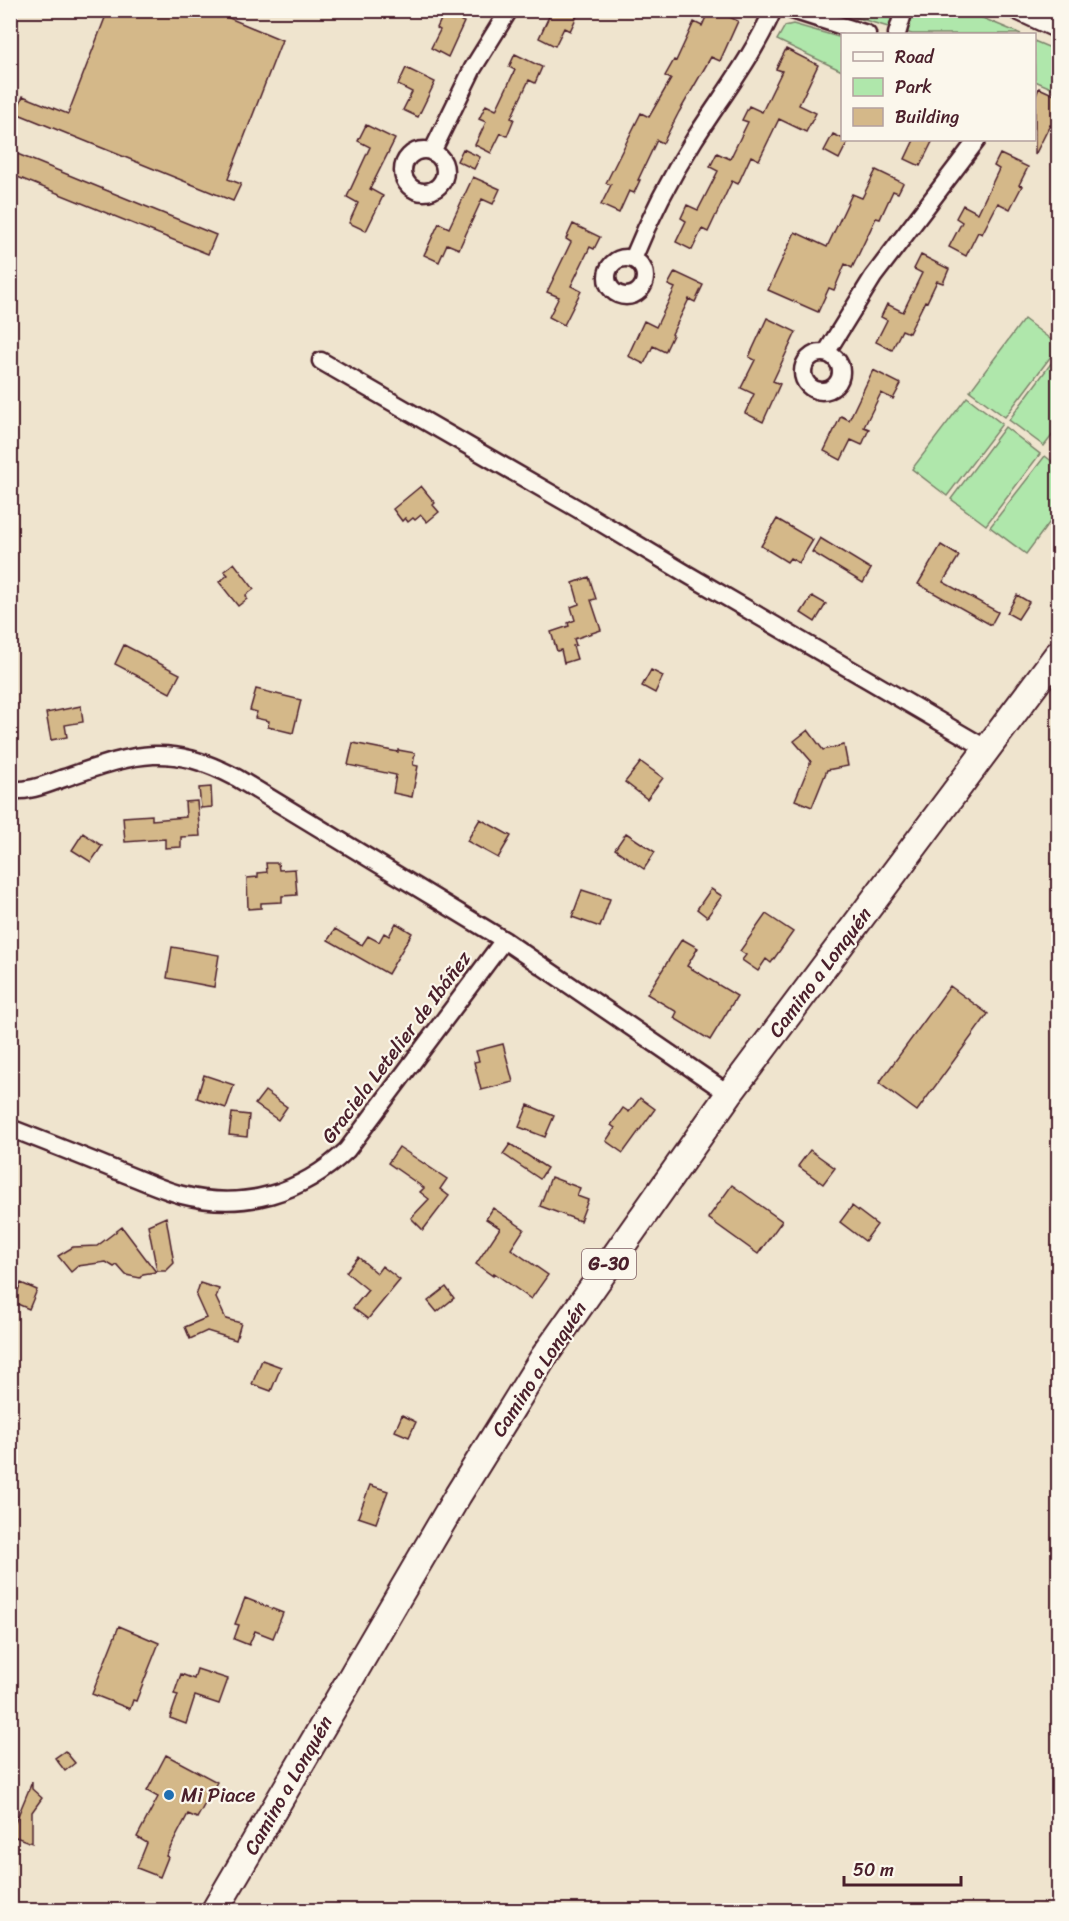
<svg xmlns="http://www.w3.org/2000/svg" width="1069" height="1921" viewBox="0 0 1069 1921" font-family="Sriracha,sans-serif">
  <rect width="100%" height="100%" fill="#efe4ce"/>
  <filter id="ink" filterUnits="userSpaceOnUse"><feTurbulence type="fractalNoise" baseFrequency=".0167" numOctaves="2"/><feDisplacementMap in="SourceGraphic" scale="12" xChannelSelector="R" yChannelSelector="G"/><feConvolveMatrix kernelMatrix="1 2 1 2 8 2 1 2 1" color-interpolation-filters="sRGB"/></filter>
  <g filter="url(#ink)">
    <path fill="#afe7ab" stroke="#7c836b" stroke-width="1.5" d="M834 11H966L1021 34H912Z
      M793 24 842 38V71L777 40 785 26Z
      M1034 41 1058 51V91L1035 81Z
      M1024 319 1058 345V347L1005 417 970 391Z
      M1058 354V428L1044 446 1009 420Z
      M967 397 1002 424 947 496 912 469Z
      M1005 427 1040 454 986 525 951 499Z
      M1045 456 1058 466V511L1026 554 990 527Z"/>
    <path fill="#d4b889" stroke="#4a1f2b" stroke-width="1.5" d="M108 10H210L282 40 228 179 241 184 233 201 16 113 23 96 68 114Z
      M552 10H570L578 14 570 31 564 28 555 46 539 38Z
      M709 10H715L738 21 720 61 711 57 679 112 663 143 657 140 638 180H640L634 193 629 191 619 213 601 205 611 185 606 183 641 113 649 117 671 79 665 76 674 60 676 61 694 22 702 26Z
      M444 13 464 22 448 57 431 48 440 30 437 28Z
      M786 49 818 65 799 105 816 113 806 132 779 119 759 160 751 156 738 184 732 181 708 232 702 229 692 250 676 242 686 221 681 218 687 205 698 210 718 171 710 167 717 153 730 159 748 122 742 120 749 106 762 112 782 71 776 69Z
      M515 54 542 67 535 83 529 80 511 118 514 119 507 136 501 133 491 153 475 145 486 122 479 119 486 105 496 110 515 70 509 67Z
      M406 68 435 82 418 117 403 110 412 92 398 85Z
      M1039 88 1059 97V129L1050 125 1035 155V98Z
      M366 125 395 139 370 189 383 196 366 231 349 223 358 203 347 197 370 147 358 141Z
      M833 134 848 141 839 159 824 151Z
      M914 140H933L920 166 905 159Z
      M463 149 480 157 474 169 457 161Z
      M10 151 216 235 208 254 10 174Z
      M1000 154 1028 167 1019 185 1022 186 1010 209 998 203 982 234 978 232 966 256 949 247 962 222 956 218 963 205 978 213 999 169 994 166Z
      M876 170 903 183 898 193 893 191 880 219 876 218 852 268 845 264 834 290 829 288 818 312 768 290 795 232 827 247 852 194 862 198Z
      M473 177 500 189 493 204 482 199 459 249 447 244 439 262 424 255 439 223 449 228Z
      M573 224 600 237 594 249 590 247 571 286 581 291 564 325 549 317 559 297 547 292 571 242 566 239Z
      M921 255 949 269 943 283 937 281 927 302 925 301 909 333 902 330 892 350 876 342 887 320 881 317 887 304 903 312 922 273 914 269Z
      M675 272 703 285 695 302 689 299 672 334 673 335 665 352 653 346 644 364 628 356 644 321 656 327 675 288 668 285Z
      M767 318 796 332 773 381 780 384 763 422 745 413 754 394 741 388 755 360 749 357Z
      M873 370 901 384 893 399 881 393 864 427 869 429 862 445 851 440 841 460 824 451 841 416 849 420Z
      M421 486 435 503 433 505 439 512 427 522 421 515 415 520 413 518 408 522 405 518 402 521 393 509Z
      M777 519 813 540 799 563 790 558 787 562 761 546Z
      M820 538 871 569 863 583 812 552Z
      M941 545 959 556 943 582 998 612 991 625 918 584Z
      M234 563 254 589 246 595 247 599 238 606 219 582 228 575 224 571Z
      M589 577 596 599 591 600 601 630 574 639 576 645 573 646 577 659 564 663 561 650 557 651 551 632 569 626 568 623 575 620 571 607 579 604 573 583Z
      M1017 595 1029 602 1018 619 1007 613Z
      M812 596 826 604 815 622 801 613Z
      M124 645 180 674 170 693 115 664Z
      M651 670 663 676 655 693 642 686Z
      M256 689 301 700 293 733 268 727 269 721 255 718 257 712 250 710Z
      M81 706 83 722 65 725 67 737 51 740 46 713Z
      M808 730 823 750 844 745 848 766 827 770 812 807 795 800 811 761 794 741Z
      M353 743 398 752V750L415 753 413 765 418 766 412 797 393 793 396 775 348 765Z
      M641 762 663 778 647 799 625 782Z
      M211 787 212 807 201 808 199 788Z
      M197 801 200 836 181 837V847L165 848V839L125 842 123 817 152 815V820L186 817 185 802Z
      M480 819 511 836 498 858 467 841Z
      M83 833 102 846 91 862 72 850Z
      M626 833 655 852 644 869 615 849Z
      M266 863H278L279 870 295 869 297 895 282 896V902L261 903V908L248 909 247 878 258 877V873L267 872Z
      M711 889 722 896 707 917 697 909Z
      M582 890 610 899 600 927 572 917Z
      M766 914 793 932 771 963 766 959 758 971 742 960 746 955 740 951Z
      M396 923 412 933 388 974 328 940 335 929 362 945 368 936 379 942 384 933 389 936Z
      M682 939 698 948 687 966 737 996 710 1040 674 1018 677 1012 647 994Z
      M172 947 219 955 214 987 167 978Z
      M950 986 988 1014 917 1111 879 1083Z
      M503 1044 513 1082 481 1090 474 1062 479 1061 476 1051Z
      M204 1075 234 1085 226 1108 197 1098Z
      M265 1091 287 1107 278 1120 255 1104Z
      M640 1098 655 1109 623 1153 606 1141 615 1128 611 1125 623 1108 629 1112Z
      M528 1105 554 1116 545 1137 519 1127Z
      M232 1113 249 1115 247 1137 229 1135Z
      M510 1144 547 1168 540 1179 503 1154Z
      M399 1147 447 1179 440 1189 449 1196 423 1230 411 1218 429 1199 420 1192 424 1188 388 1163Z
      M810 1150 835 1168 823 1184 798 1166Z
      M551 1177 580 1188 577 1196 588 1200 580 1221 540 1206Z
      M732 1185 782 1221 758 1254 708 1218Z
      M852 1206 877 1225 865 1241 840 1222Z
      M493 1208 524 1229 511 1249 548 1275 531 1299 494 1273 493 1276 476 1264 500 1228 486 1219Z
      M166 1217 174 1263 166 1271H157L148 1225Z
      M122 1227 156 1272 143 1274 140 1278 126 1275 117 1265 114 1267 106 1262 78 1266 71 1272 58 1256 73 1247 97 1246Z
      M358 1257 377 1273 382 1266 400 1280 368 1319 353 1308 368 1290 346 1272Z
      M21 1283 37 1290 29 1309 13 1302Z
      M200 1283 219 1289 216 1298 226 1319 241 1323 236 1340 207 1331 190 1339 185 1327 206 1318 196 1296Z
      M446 1287 454 1298 437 1312 428 1301Z
      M262 1360 281 1367 271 1391 252 1384Z
      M402 1415 416 1422 409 1437 395 1431Z
      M370 1485 388 1491 376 1523 358 1517Z
      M245 1598 283 1613 273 1638 255 1631 249 1645 234 1639 239 1625 235 1624Z
      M119 1626 159 1643 136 1701 133 1700 130 1709 92 1694Z
      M197 1669 228 1679 219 1704 195 1696 186 1724 170 1718 178 1695 174 1694 181 1674 194 1679Z
      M65 1751 75 1763 65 1771 55 1758Z
      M166 1755 217 1782 197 1818 188 1814 166 1856 168 1857 160 1877 137 1868 147 1843 137 1837 158 1797 147 1791Z
      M32 1782V1789L42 1798 32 1812V1843L10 1835Z"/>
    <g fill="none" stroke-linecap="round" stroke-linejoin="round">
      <g stroke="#4a1f2b" stroke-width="21">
        <path id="minor" d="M792 10 867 34
          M897 34 904 10
          M403 171a21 21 0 1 1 42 0a21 21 0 1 1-42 0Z
          M432 152 473 68 509 10
          M607 277a19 19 0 1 1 38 0a19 19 0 1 1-38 0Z
          M633 259C650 217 670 178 694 140 721 97 753 57 773 10
          M826 353 873 277 977 140
          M803 372a19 19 0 1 1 38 0a19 19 0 1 1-38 0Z
          M321 361 578 509 685 573 987 749
          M10 790C29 792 47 784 64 778 135 754 167 741 237 778L504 940 729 1094
          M10 1128C46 1142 82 1156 118 1171 139 1179 160 1189 182 1195 244 1211 302 1193 347 1150L504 940"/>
      </g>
      <g stroke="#4a1f2b" stroke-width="24">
        <path id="tertiary" d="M1019 10 1058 28"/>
      </g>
      <g stroke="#4a1f2b" stroke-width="30">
        <path id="primary" d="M215 1910 458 1495 543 1358 729 1094 1058 654"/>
      </g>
      <use href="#minor" stroke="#fbf7ec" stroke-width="16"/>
      <use href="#tertiary" stroke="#fbf7ec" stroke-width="20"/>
      <use href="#primary" stroke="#fbf7ec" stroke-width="26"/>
    </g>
  </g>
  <circle fill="#1f6fb2" stroke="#fbf7ec" stroke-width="2" cx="169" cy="1795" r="6"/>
  <g text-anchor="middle" stroke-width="4.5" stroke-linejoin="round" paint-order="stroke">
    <rect fill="#fbf7ec" stroke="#7f6065" stroke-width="1.5" x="582" y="1249" width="54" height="30" rx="4.5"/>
    <g font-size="18" font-weight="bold" fill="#4a1f2b">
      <text x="609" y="1270">G-30</text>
    </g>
    <g font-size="20" fill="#4a1f2b" stroke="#fbf7ec">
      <text transform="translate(820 972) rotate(-53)" y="7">Camino a Lonquén</text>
      <text transform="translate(396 1047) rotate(-53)" y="7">Graciela Letelier de Ibáñez</text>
      <text transform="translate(539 1369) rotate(-57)" y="7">Camino a Lonquén</text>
      <text transform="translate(288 1785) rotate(-60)" y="7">Camino a Lonquén</text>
    </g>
    <g font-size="20" fill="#4a1f2b" stroke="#fbf7ec" text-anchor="start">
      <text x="181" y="1802">Mi Piace</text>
    </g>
  </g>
  <rect width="1069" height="1921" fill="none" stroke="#fbf7ec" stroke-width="36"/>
  <rect x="18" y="18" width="1033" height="1885" fill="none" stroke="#4a1f2b" stroke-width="2" filter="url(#ink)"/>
  <rect x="841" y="33" width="195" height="108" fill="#fbf7ec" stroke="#b4a19f" stroke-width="1.5"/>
  <rect x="853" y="52" width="30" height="9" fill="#fbf7ec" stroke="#b4a19f" stroke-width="1.5"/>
  <text x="895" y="63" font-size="18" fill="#4a1f2b">Road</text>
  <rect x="853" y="78" width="30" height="18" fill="#afe7ab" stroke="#b4a19f" stroke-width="1.5"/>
  <text x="895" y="93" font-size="18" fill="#4a1f2b">Park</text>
  <rect x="853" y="108" width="30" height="18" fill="#d4b889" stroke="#b4a19f" stroke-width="1.5"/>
  <text x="895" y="123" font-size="18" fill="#4a1f2b">Building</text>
  <path d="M844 1876v9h117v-9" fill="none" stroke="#4a1f2b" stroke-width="3"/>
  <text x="853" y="1876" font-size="18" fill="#4a1f2b" stroke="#fbf7ec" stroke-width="4.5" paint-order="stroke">50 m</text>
</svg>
